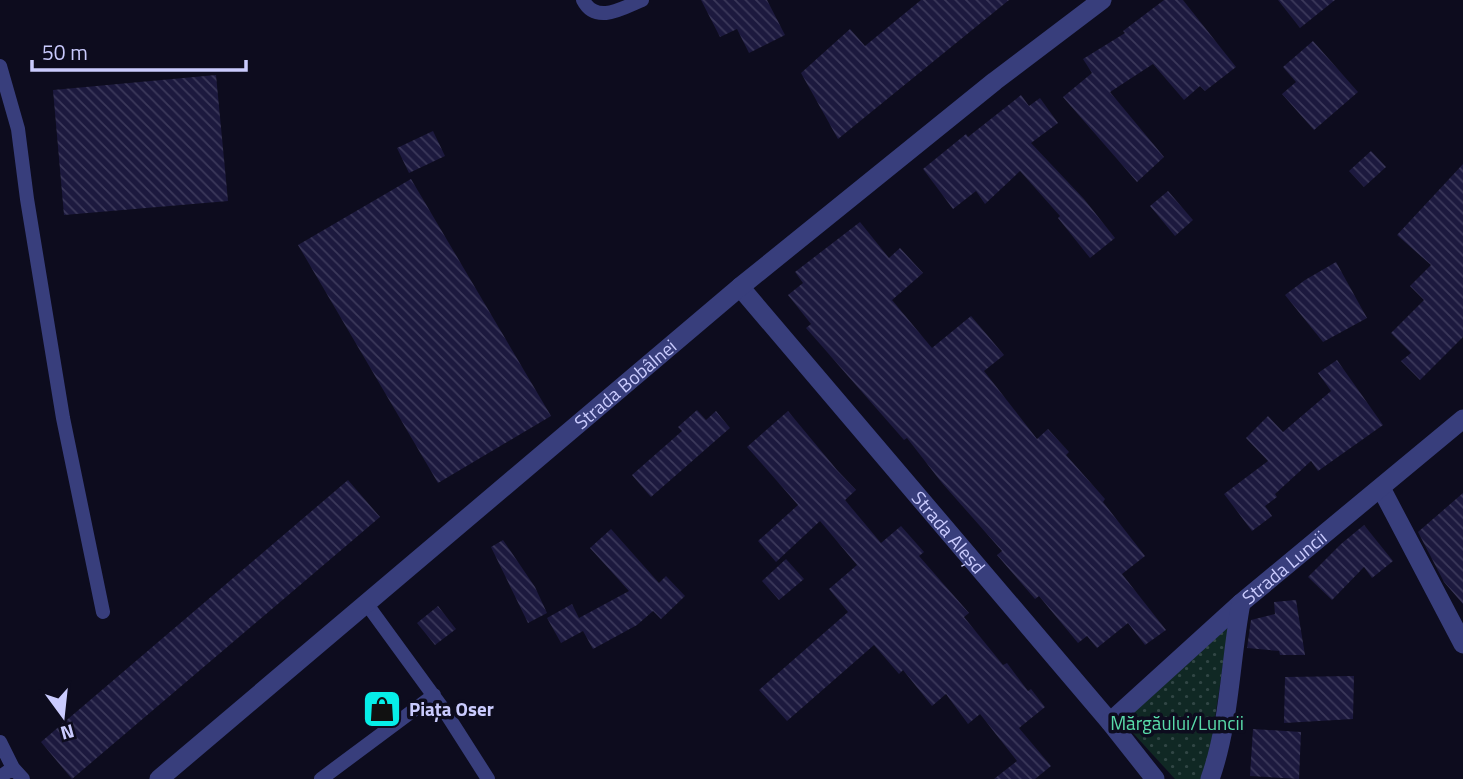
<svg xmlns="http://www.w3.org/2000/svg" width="1463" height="779" viewBox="0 0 1463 779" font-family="'Titillium Web',sans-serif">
  <defs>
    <pattern id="park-dots" width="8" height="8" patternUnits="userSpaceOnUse" patternTransform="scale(1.75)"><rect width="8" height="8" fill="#102824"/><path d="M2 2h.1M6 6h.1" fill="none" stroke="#314645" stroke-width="1.8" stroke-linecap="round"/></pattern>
    <pattern id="building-back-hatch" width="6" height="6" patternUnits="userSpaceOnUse" patternTransform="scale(1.75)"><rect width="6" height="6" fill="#1c193e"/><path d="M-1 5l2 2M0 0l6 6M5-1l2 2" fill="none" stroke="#3c395b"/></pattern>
  </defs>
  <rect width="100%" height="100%" fill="#0d0c1e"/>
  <path fill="url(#park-dots)" d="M1229 626 1207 770 1201 779H1175L1122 721Z"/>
  <path fill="url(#building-back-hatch)" d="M701 0H767L785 35 749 53 737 29 720 37Z
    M921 0H1009L838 139 801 73 850 29 865 46Z
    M1164 0H1183L1236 67 1205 91 1200 86 1184 100 1153 64 1110 92 1164 157 1137 182 1063 97 1092 73 1083 59 1125 33 1123 31Z
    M1278 0H1335L1300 28Z
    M1313 41 1358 92 1314 130 1282 94 1296 82 1283 67Z
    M216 75 228 201 64 215 53 90Z
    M1021 95 1029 106 1040 98 1058 123 1031 143 1084 199 1115 238 1090 258 1058 218 1060 216 1020 171 985 204 976 191 953 209 923 169 966 134 968 137Z
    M433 131 445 156 409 173 397 148Z
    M1371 151 1386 167 1364 187 1349 171Z
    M1463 164V337L1420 380 1401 361 1411 353 1391 333 1424 300 1410 286 1431 265 1397 235Z
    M411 179 551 416 438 483 298 245Z
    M1168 191 1193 220 1175 236 1150 206Z
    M860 222 889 258 900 248 923 273 892 300 932 348 971 316 1004 355 984 371 1037 439 1048 429 1069 452 1066 455 1105 499 1103 502 1145 556 1122 574 1166 630 1145 645 1128 623 1097 648 1087 636 1078 643 1039 596 1035 599 997 555 1002 551 942 483 907 438 904 440 806 328 811 324 788 295 803 283 795 272Z
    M1336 262 1367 318 1323 342 1285 295 1305 280Z
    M1337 360 1383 425 1318 471 1311 461 1275 494 1277 497 1265 506 1272 516 1252 531 1224 494 1268 461 1246 438 1268 416 1283 432 1331 391 1318 373Z
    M697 410 706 420 716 411 730 428 651 497 632 475 682 431 678 427Z
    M788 411 837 470 856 490 845 500 881 543 901 526 924 552 919 556 969 613 964 617 1003 665 1007 663 1028 691 1031 689 1045 707 1019 728 1051 766 1035 779H994L1017 761 980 714 968 724 946 694 932 706 903 670 899 674 874 645 787 721 759 690 848 612 829 589 857 565 820 521 776 562 758 541 798 505 747 447Z
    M348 480 380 517 72 779 41 742Z
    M1463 493V604L1444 582 1418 532Z
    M1364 525 1393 561 1372 578 1364 567 1332 600 1308 577 1341 544Z
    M611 529 659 583 666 576 685 596 661 619 653 611 637 625 593 649 583 631 561 643 547 618 572 604 579 618 629 591 590 548Z
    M503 540 535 587 547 613 528 623 491 547Z
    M786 559 804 579 779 600 762 581Z
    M1296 600 1305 655H1280L1279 651 1247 648 1251 620 1275 614 1274 602Z
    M438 606 456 629 435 645 417 623Z
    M1354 676 1353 719 1284 723 1285 677Z
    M1253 729 1301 732 1299 779 1250 776Z"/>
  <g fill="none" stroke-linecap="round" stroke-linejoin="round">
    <path stroke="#383e7c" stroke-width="14" d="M583 0C596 25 623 8 642 0
      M0 66 18 129 27 199 63 418 103 612
      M366 603 444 710 488 779
      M0 742 13 768 23 779
      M0 777 13 768
      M321 779 434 695"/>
    <g stroke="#383e7c" stroke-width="19">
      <path id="s1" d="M740 287 1110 722 1155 779"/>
      <path d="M1381 488 1463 644"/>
      <path id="s2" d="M1110 722 1241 603 1463 419"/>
      <path id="s3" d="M159 779 740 287 995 81 1102 0"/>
      <path d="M1210 779C1230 723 1230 661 1241 603"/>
    </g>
  </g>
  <defs>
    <g id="shop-square" transform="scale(2.0125)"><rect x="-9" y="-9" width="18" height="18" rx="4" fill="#06eee8" stroke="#0d0c1e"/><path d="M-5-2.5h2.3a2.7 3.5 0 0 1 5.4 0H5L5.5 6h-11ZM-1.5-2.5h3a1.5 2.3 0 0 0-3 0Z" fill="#111"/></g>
  </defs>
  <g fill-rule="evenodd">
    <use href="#shop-square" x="382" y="709"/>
  </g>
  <g text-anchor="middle" stroke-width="7" stroke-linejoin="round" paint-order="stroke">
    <g font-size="19" fill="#cacbfe" stroke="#0d0c1e">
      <text dy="7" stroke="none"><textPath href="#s3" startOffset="611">Strada Bobâlnei</textPath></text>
      <text dy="7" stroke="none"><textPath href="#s1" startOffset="322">Strada Aleșd</textPath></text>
      <text dy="7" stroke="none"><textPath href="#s2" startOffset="233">Strada Luncii</textPath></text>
    </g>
    <g font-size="19" font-weight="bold" fill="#cacbfe" stroke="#0d0c1e" text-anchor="start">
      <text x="409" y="716">Piața Oser</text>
    </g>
    <g font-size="19" fill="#59dbaa" stroke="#0d0c1e">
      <text x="1177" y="730">Mărgăului/Luncii</text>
    </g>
  </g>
  <g transform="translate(63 716) rotate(165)" stroke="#0d0c1e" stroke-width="5" paint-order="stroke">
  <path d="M0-5L12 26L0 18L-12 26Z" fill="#cacbfe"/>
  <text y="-10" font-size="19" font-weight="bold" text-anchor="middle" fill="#cacbfe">N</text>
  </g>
  <path d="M32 60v10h214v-10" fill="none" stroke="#cacbfe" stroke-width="3.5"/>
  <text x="42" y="60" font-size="21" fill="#cacbfe" stroke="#0d0c1e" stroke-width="5" paint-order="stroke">50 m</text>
</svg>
